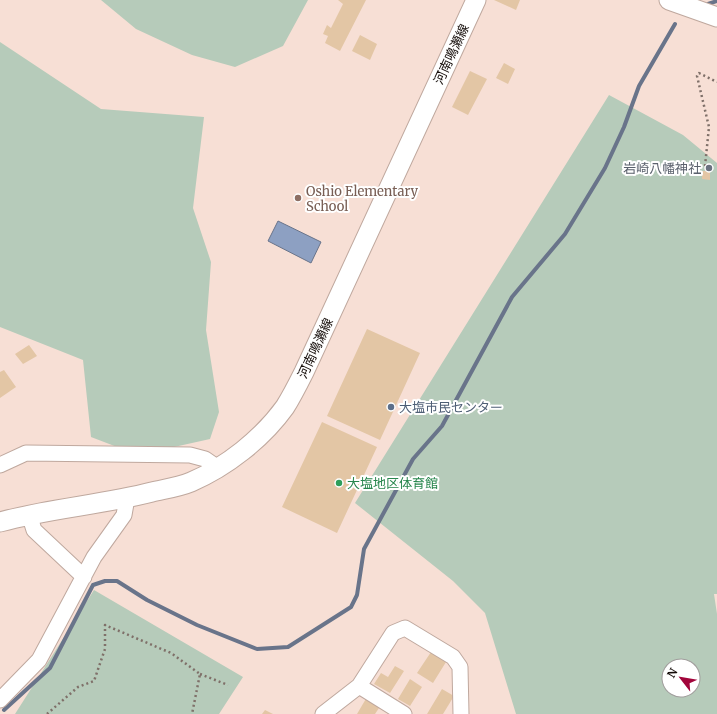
<svg xmlns="http://www.w3.org/2000/svg" width="717" height="714" viewBox="0 0 717 714" font-family="Merriweather,'Noto Sans JP',serif">
  <rect width="100%" height="100%" fill="#f7dfd5"/>
  <path fill="#b6cbba" fill-rule="evenodd" d="M101 0H308L283 46 235 67 192 55 136 29Z
    M0 42 101 109 204 117 193 208 211 262 206 330 219 412 210 439 138 455 91 437 83 360 0 327Z
    M609 95 683 135 717 163V594H714L717 614V714H516L485 613 453 581 355 503ZM669 666H693V690H669Z
    M94 590 243 677 219 714H15Z"/>
  <path fill="#8da0c2" stroke="#69748a" d="M278 221 321 242 311 263 268 241Z"/>
  <g fill="none" stroke-linecap="round" stroke-linejoin="round">
    <path stroke="#69748a" stroke-width="4" d="M708 4 717 1
      M4 710 50 668 93 585 105 581H117L147 600 197 625 257 649 288 647 351 607 357 595 364 549 413 459 442 426 512 297 565 234 605 168 624 127 639 86 675 24"/>
  </g>
  <path fill="#e3c6a5" d="M338 0H366L340 51 325 43 328 36 323 34 327 25 331 28 343 4Z
    M494 0H520L516 10Z
    M360 35 377 44 370 60 352 51Z
    M504 63 515 69 508 84 496 78Z
    M470 71 487 79 468 115 452 107Z
    M702 171H710V180L702 179Z
    M367 329 420 353 380 440 327 416Z
    M29 345 37 356 23 364 15 354Z
    M4 370 16 387 0 398V372Z
    M322 422 377 447 337 533 282 507Z
    M431 652 446 662 433 683 417 673Z
    M395 666 404 671 390 693 374 684 381 673 388 677Z
    M410 679 422 687 410 706 398 699Z
    M442 689 454 696 443 714H427Z
    M367 697 381 705 375 714H357Z
    M265 710 273 714H262Z"/>
  <g fill="none" stroke-linecap="round" stroke-linejoin="round">
    <g stroke="#bfa89e" stroke-width="17">
      <path id="minor" d="M0 465 26 453 190 455 205 459 218 468
        M29 514 34 530 84 577
        M359 686 393 633 405 628 453 657 460 667 461 714
        M0 700 39 660 94 557 124 515 127 498
        M323 714 359 686 404 714"/>
    </g>
    <g stroke="#bfa89e" stroke-width="21">
      <path id="major" d="M669 0 717 17
        M0 522C50 508 102 505 152 492 165 489 179 487 191 482 226 467 262 439 285 407 292 396 298 384 304 372L476 0"/>
    </g>
    <path stroke="#7f7069" stroke-width="2.5" stroke-dasharray="2 3" stroke-linecap="butt" d="M705 166 709 127 697 76 699 73 717 82
      M200 674 228 685
      M47 714 78 687 94 681 105 649V625L171 653 200 674 192 714"/>
    <use href="#minor" stroke="#fff" stroke-width="15"/>
    <use href="#major" stroke="#fff" stroke-width="19"/>
  </g>
  <circle fill="#6b7280" stroke="#fff" stroke-width="1.5" cx="709" cy="168" r="4"/>
  <circle fill="#8d6e63" stroke="#fff" stroke-width="1.5" cx="298" cy="198" r="4"/>
  <circle fill="#5c6f8a" stroke="#fff" stroke-width="1.5" cx="391" cy="407" r="4"/>
  <circle fill="#2e9e5b" stroke="#fff" stroke-width="1.5" cx="339" cy="483" r="4"/>
  <g text-anchor="middle" stroke-width="4" stroke-linejoin="round" paint-order="stroke">
    <g font-size="13" fill="#140c09" stroke="#fff">
      <text transform="translate(451 54) rotate(-65)" y="5">河南鳴瀬線</text>
      <text transform="translate(315 348) rotate(-65)" y="5">河南鳴瀬線</text>
    </g>
    <g font-size="13" fill="#5b616d" stroke="#fff" text-anchor="end">
      <text x="701" y="173">岩崎八幡神社</text>
    </g>
    <g font-size="13" fill="#785e54" stroke="#fff" text-anchor="start">
      <text x="306" y="196">Oshio Elementary<tspan x="306" dy="15">School</tspan></text>
    </g>
    <g font-size="13" fill="#4e5e75" stroke="#fff" text-anchor="start">
      <text x="399" y="412">大塩市民センター</text>
    </g>
    <g font-size="13" fill="#27864d" stroke="#fff" text-anchor="start">
      <text x="347" y="488">大塩地区体育館</text>
    </g>
  </g>
  <g transform="translate(681 678) rotate(301)"><circle r="19" fill="#ffffff" stroke="#a19e9d"/>
  <path d="M0-3L7 15L0 10L-7 15Z" fill="#a2053b"/>
  <text y="-6" font-size="11" font-weight="bold" text-anchor="middle" fill="#140c09">N</text>
  </g>
</svg>
